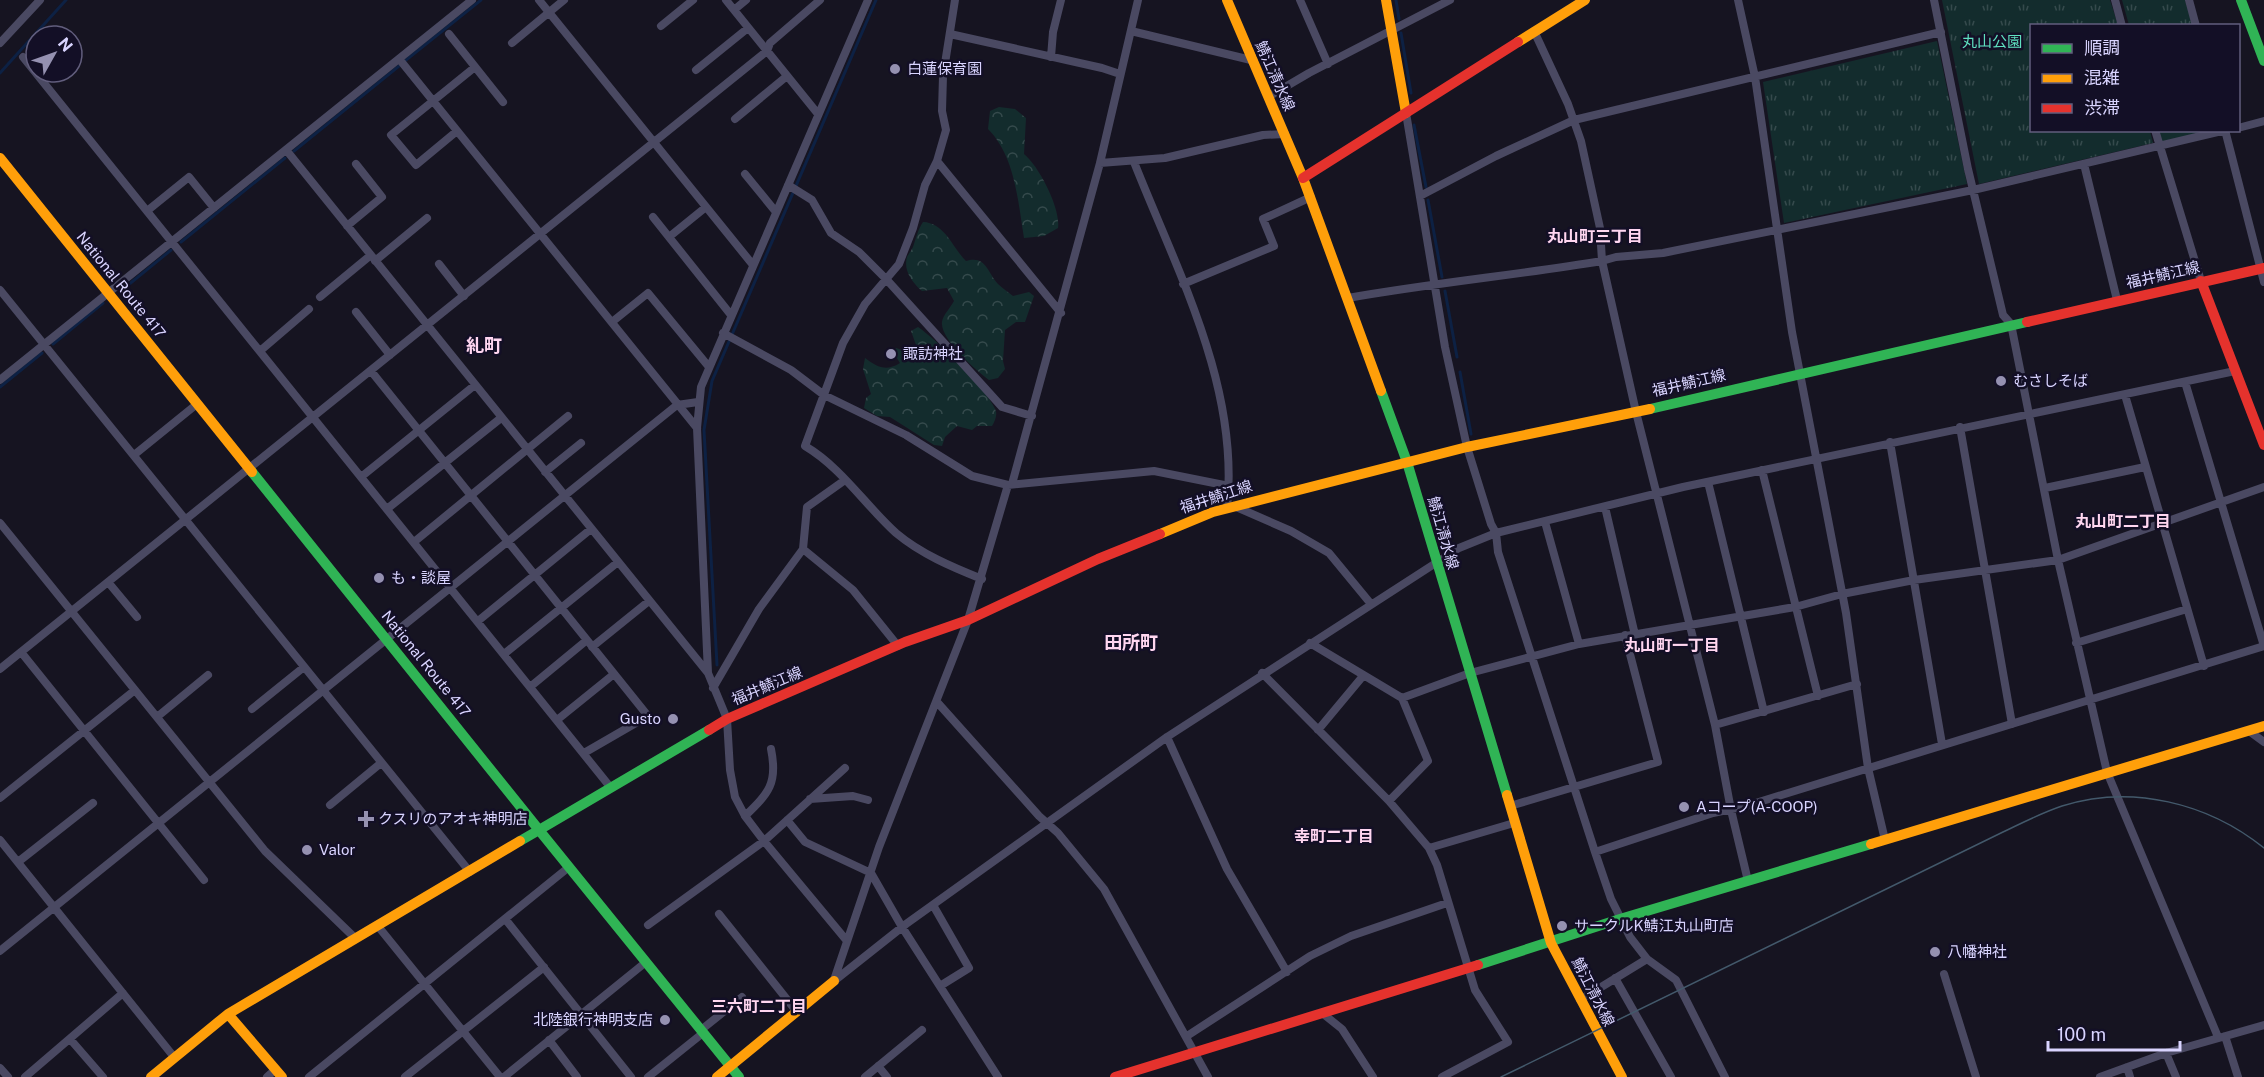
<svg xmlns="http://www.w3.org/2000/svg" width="2264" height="1077" viewBox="0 0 2264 1077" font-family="'Public Sans','Noto Sans JP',sans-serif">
  <defs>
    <pattern id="forest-crowns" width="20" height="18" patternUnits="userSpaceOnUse" patternTransform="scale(1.5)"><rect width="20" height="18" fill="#132c2d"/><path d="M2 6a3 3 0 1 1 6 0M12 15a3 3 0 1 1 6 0" fill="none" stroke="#354a4c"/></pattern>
    <pattern id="park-tufts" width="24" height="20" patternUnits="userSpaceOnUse" patternTransform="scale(1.5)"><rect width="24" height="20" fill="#132c2d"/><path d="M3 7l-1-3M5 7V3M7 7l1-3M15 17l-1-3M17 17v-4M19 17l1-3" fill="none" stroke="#354a4c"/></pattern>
  </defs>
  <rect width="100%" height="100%" fill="#161421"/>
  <path fill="url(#forest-crowns)" d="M999 107 1015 109 1026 118 1024 154C1039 166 1061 209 1058 228L1044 236 1024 238C1018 201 1015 156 988 129L990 111Z
    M923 222C945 223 952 247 966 261 986 255 987 272 998 284 1002 288 1008 292 1013 296L1029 292 1034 296 1025 322H1016L1005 330 1003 361 1005 369 998 378 989 380C976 370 940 339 942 322 943 315 951 307 954 301L947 288 922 291C913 283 903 271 907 257 909 253 913 249 914 244 917 235 918 230 923 222Z
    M918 327C937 340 986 388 995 409 998 414 995 421 992 426H977L972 430 957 426 945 437 942 446 934 445 890 417 877 416 864 408 866 398 871 394 863 369 865 358C877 367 886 372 900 363L893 352 896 348 920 356 911 331Z"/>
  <path fill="url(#park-tufts)" d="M1942 0H2110L2118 25 2032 26V130L2150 131 2153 143 1979 184Z
    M2122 0H2185L2193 25H2129Z
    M1937 41 1967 184 1784 223 1763 82Z
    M2225 130 2163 145 2159 131Z"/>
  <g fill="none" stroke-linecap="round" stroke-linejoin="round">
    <path stroke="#0d2144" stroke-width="3" d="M1396 0 1399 19
      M1401 33 1411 93
      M406 60 481 0
      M0 73 66 0
      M1414 125 1426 187
      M294 151 399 66
      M1428 200 1442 277
      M181 242 285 158
      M122 290 171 250
      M1445 291 1457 357
      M53 344 103 303
      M1460 372 1471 434
      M0 387 42 353
      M717 665 704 430 712 381 876 0"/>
    <path stroke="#4a4962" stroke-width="8" d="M539 0 753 265
      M726 0 818 114
      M955 0 943 76 942 111 946 130 937 161 925 185 913 228 899 264 865 304 843 343 805 446C842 468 865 505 896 533 921 554 952 567 982 579
      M1300 0 1328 64
      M1738 0 1755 77 1792 332 1846 613 1868 768 1885 840
      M1934 0 1968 169 2003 315 2011 324 2058 560 2107 772 2218 1037
      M2115 0 2122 26
      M2189 0 2196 26
      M734 10 746 0
      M661 26 693 0
      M1131 31 1251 60
      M1534 31 1568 104 1581 141 1600 228 1602 261 1636 412 1715 725 1731 810 1748 881
      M449 34 503 102
      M950 34 1102 68 1120 74
      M0 43 40 0
      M512 43 564 0
      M23 57 611 788
      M1051 57 1053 32 1061 0
      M400 60 697 428
      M696 70 748 28
      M1268 97 1309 73 1450 0
      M1406 113 1445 347 1467 447 1491 524 1496 533 1498 552 1595 852 1611 899 1630 937 1647 959 1676 980 1725 1077
      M735 119 787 76
      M2238 128 2264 121
      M2155 130 2201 281
      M2225 130 2264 282
      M457 131 416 165 391 135 475 67
      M287 151 708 673
      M937 161 1061 313
      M1134 162C1177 271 1240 387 1227 508
      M1100 163 1165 158 1263 135 1285 134
      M2084 164 2117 300
      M745 174 776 212
      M788 185 812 200 831 233 859 252 887 280 1002 407 1032 416
      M1420 196 1496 156 1574 120 1941 32
      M147 211 189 177 214 208
      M653 217 731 315
      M347 226 382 197 356 164
      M669 237 706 207
      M375 261 427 218
      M439 264 464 296
      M1183 284 1274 246 1263 219 1311 197
      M0 290 470 872
      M320 297 371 255
      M1348 298C1433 283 1517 275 1602 261L1616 257 1663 253 1973 190 2226 130
      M356 312 390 355
      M612 322 648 293 709 367
      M723 333 791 370 824 395 906 435 972 476 1008 485 1154 471 1229 486
      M260 351 309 309
      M371 371 648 716 584 753
      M0 380 472 0
      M2125 395 2204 666
      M1960 427 2012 724
      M1890 442 1942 744
      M134 455 197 404
      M1762 470 1818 696
      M545 472 581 443
      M361 477 475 385
      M1708 482 1764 712
      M1012 484 1100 163 1138 0
      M2045 488 2145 467
      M1234 506 1291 531 1329 553 1371 604
      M1605 507 1635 635
      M387 509 501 418
      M1545 522 1579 644
      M0 523 265 851 355 938
      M414 542 568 416
      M803 549 853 590 898 646
      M108 582 137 617
      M478 621 591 529
      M1310 643 1402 698 1428 761 1389 801
      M2076 643 2187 609
      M592 647 649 601
      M21 652 204 880
      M504 654 618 562
      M0 669 767 51 770 43 820 0
      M1262 673 1389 801 1429 848 1437 865 1475 990 1508 1042 1442 1077
      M530 687 587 640
      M713 688 759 609 803 549 807 507 845 480
      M1402 698 1470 673 1579 644 1795 607 1842 594 1914 580 2058 560 2264 487
      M937 702 1039 816 1058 833 1104 889 1208 1077
      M252 709 304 667
      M157 717 208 675
      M557 720 614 674
      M1715 725 1857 684
      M1318 730 1363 676
      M2249 731 2264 742
      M1167 737 1227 869 1287 972
      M0 798 135 690
      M810 799 853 796 868 800
      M330 805 381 763
      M1510 806 1658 762 1625 635
      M745 816C769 793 778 783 771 749
      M787 820 805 842 871 873 902 927 998 1077
      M0 840 174 1057
      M1429 848 1514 823
      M1595 852 1713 813 1746 806 2264 646 2185 382
      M18 862 93 803
      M933 905 969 968 940 986
      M719 914 797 1012
      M506 920 631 1077
      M377 925 500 1077
      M648 925 764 841 845 768
      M847 941 764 841 745 816 735 797 730 770 727 719 708 673 697 428 701 387 868 0
      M0 951 677 405 698 402
      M1944 974 1976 1077
      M1615 978 1671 1077
      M834 980 879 847 968 620 1008 485
      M834 981 906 924 1167 737 1459 548 1496 533 1683 487 2235 371
      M1580 1000 1647 959
      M1322 1013 1342 1029 1373 1077
      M701 1030 742 997
      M1187 1036 1310 956 1351 936 1447 903
      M2225 1036 2238 1077
      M70 1039 103 1077
      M549 1040 577 1077
      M2166 1053 2176 1077
      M878 1066 887 1077
      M2127 1067 2130 1077
      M0 1068 8 1077
      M25 1077 123 993
      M267 1077 276 1069
      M309 1077 569 867
      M405 1077 544 967
      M504 1077 646 962
      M648 1077 703 1033
      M865 1077 922 1030
      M2100 1077 2166 1053 2264 1025"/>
    <path stroke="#30b455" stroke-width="10" d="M2241 0 2264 61
      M1381 391 1407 462 1507 795
      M1650 409 2027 322
      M252 472 539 830 520 841
      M709 730 539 830 739 1077
      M1478 965 1620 919 1871 844"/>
    <path stroke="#ff9f0a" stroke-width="10" d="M1227 0 1303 178 1381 391
      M1386 0 1406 113
      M1518 42 1585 0
      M0 158 252 472
      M1160 534 1213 512 1467 447 1650 409
      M1507 795 1551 943 1622 1077
      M1871 844 2264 726
      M228 1014 282 1077
      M151 1077 228 1014 520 841
      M717 1077 834 981"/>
    <path stroke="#e5322d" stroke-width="10" d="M1303 178 1518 42
      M2201 281 2264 445
      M2027 322 2264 268
      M709 730 727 719 905 642 968 620 1098 559 1160 534
      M1115 1077 1478 965"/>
    <path stroke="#43596b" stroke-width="1.5" d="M1501 1077 2003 832C2022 823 2041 813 2062 806 2132 784 2208 803 2264 848"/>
  </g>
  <g fill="#9591b1" stroke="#130f26" stroke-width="2">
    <circle cx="895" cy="69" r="6"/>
    <circle cx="891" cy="354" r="6"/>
    <circle cx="2001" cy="381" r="6"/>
    <circle cx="379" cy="578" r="6"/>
    <circle cx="673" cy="719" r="6"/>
    <circle cx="1684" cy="807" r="6"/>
    <path d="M363 810h6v6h6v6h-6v6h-6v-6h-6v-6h6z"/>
    <circle cx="307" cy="850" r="6"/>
    <circle cx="1562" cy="926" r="6"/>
    <circle cx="1935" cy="952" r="6"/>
    <circle cx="665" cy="1020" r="6"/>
  </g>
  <g text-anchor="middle" stroke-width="5" stroke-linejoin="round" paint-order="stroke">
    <g font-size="15" fill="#5fe0c0" stroke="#130f26">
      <text x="1992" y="47">丸山公園</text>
    </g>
    <g font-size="15" fill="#d9d4ff" stroke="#130f26" text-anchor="start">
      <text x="907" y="74">白蓮保育園</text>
      <text x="903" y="359">諏訪神社</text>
      <text x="2013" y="386">むさしそば</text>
      <text x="391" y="583">も・談屋</text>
      <text x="661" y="724" text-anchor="end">Gusto</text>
      <text x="1696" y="812">Aコープ(A-COOP)</text>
      <text x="378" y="824">クスリのアオキ神明店</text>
      <text x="319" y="855">Valor</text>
      <text x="1574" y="931">サークルK鯖江丸山町店</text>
      <text x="1947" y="957">八幡神社</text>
      <text x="653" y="1025" text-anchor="end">北陸銀行神明支店</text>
    </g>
    <g font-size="15" fill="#d9d4ff" stroke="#130f26">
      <text transform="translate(1275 76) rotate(66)" y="5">鯖江清水線</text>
      <text transform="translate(2163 275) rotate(-13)" y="5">福井鯖江線</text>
      <text transform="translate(121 285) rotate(51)" y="5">National Route 417</text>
      <text transform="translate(1689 383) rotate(-13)" y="5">福井鯖江線</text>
      <text transform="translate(1216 497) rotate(-18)" y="5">福井鯖江線</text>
      <text transform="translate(1443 533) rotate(74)" y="5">鯖江清水線</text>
      <text transform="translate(426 664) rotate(51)" y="5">National Route 417</text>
      <text transform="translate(767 686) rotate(-23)" y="5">福井鯖江線</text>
      <text transform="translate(1593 992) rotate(63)" y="5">鯖江清水線</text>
    </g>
    <g font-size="16" font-weight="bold" fill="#ffd6f0" stroke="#130f26">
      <text x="1595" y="242">丸山町三丁目</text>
      <text x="2123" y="527">丸山町二丁目</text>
      <text x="1672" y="651">丸山町一丁目</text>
      <text x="1334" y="842">幸町二丁目</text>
      <text x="759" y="1012">三六町二丁目</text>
    </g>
    <g font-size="18" font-weight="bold" fill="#ffd6f0" stroke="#130f26">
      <text x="484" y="352">糺町</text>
      <text x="1131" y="649">田所町</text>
    </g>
  </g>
  <rect x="2030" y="24" width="210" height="108" fill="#130f26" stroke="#625e7d" stroke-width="1.5"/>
  <rect x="2042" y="44" width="30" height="9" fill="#30b455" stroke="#625e7d" stroke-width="1.5"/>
  <text x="2084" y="54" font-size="18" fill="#d9d4ff">順調</text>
  <rect x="2042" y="74" width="30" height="9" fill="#ff9f0a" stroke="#625e7d" stroke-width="1.5"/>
  <text x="2084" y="84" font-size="18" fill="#d9d4ff">混雑</text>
  <rect x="2042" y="104" width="30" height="9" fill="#e5322d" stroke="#625e7d" stroke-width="1.5"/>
  <text x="2084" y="114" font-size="18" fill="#d9d4ff">渋滞</text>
  <g transform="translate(54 54) rotate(50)"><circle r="28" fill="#130f26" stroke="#625e7d" stroke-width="1.5"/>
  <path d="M0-4.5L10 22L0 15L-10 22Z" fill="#9591b1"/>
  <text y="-9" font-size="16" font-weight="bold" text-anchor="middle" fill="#d9d4ff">N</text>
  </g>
  <path d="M2048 1041v9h132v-9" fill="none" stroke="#d9d4ff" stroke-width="3"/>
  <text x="2057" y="1041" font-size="18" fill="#d9d4ff" stroke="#130f26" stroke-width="4.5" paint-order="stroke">100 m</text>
</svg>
